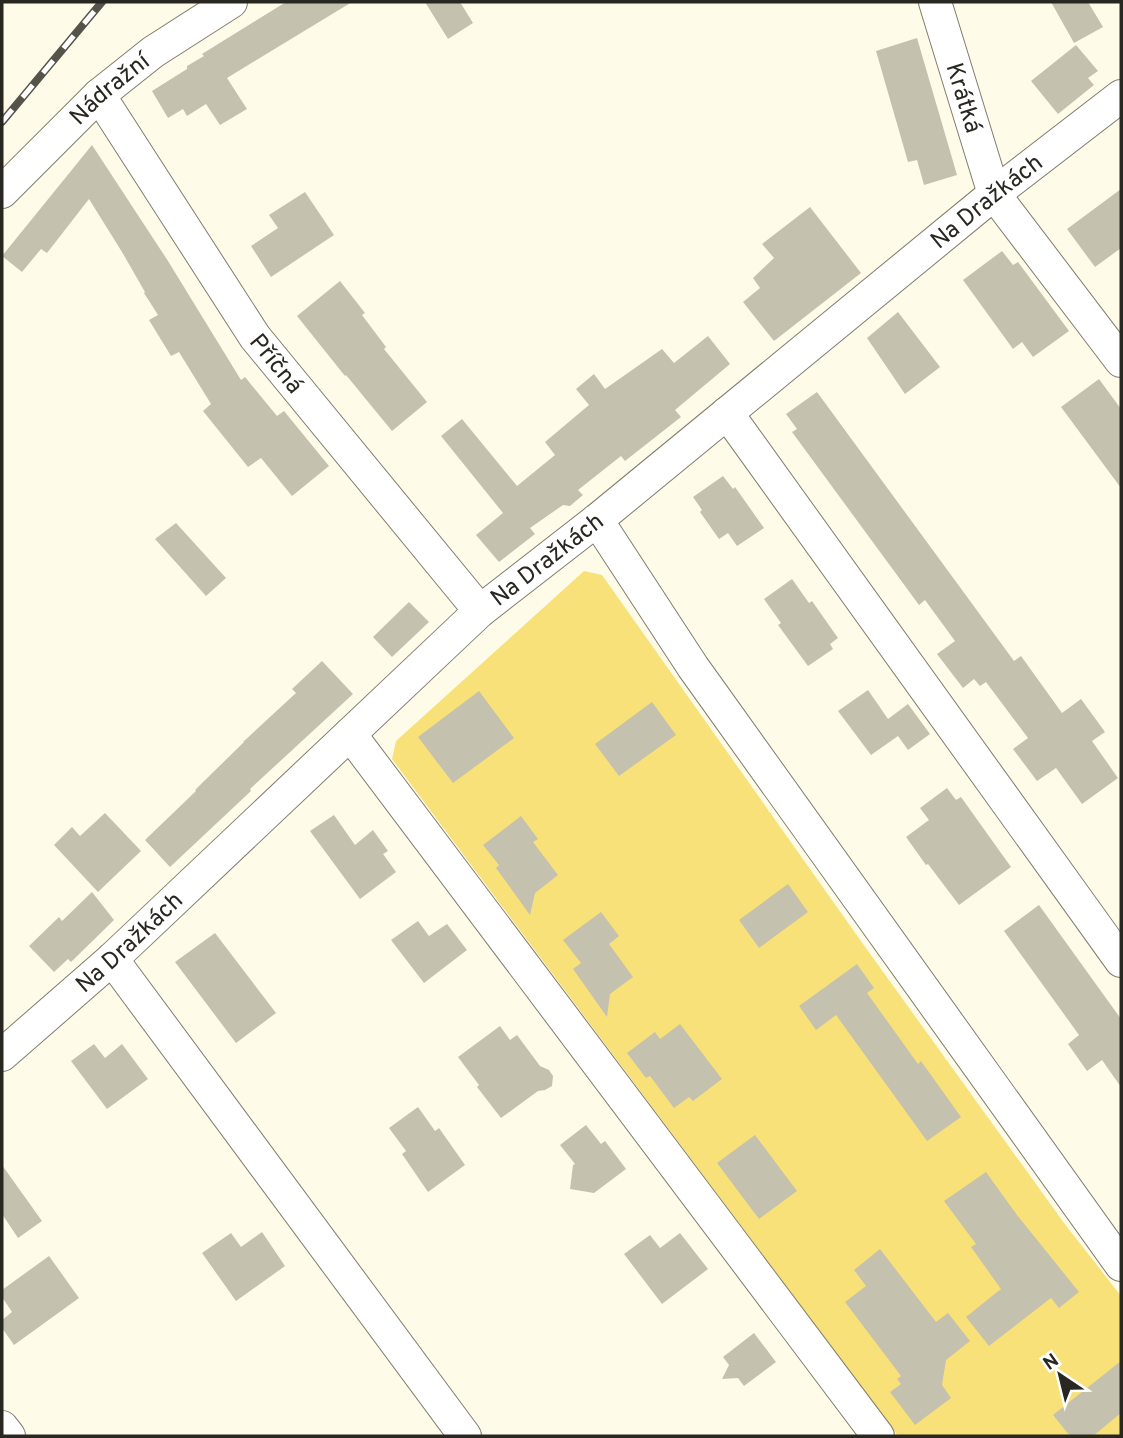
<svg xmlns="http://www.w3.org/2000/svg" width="1123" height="1438" viewBox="0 0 1123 1438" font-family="Overpass,sans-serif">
  <rect width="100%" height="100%" fill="#fffbe9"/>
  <path fill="#f8e178" d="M584 571 602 575 863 944 1064 1223 1121 1296V1436H898L392 759 396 741Z"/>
  <path fill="#c5c1af" d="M286 2H352L227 78 247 109 220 125 206 104 187 116 183 109 168 118 152 91 187 69V66L204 56 202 54Z
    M425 2H460L473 23 448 39Z
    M1051 2H1088L1103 27 1074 43Z
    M917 38 957 175 924 185 917 160 908 162 876 51Z
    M1076 45 1098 71 1088 78 1094 85 1058 114 1031 81Z
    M92 145 168 261 241 380 245 377 277 416 284 411 329 466 292 496 261 458 248 467 203 411 211 404 179 352 171 356 149 320 158 315 144 293 145 292 122 252 89 199 47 253 41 249 22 272 2 256Z
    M1121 189V248L1095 267 1067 229Z
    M305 192 334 235 271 277 251 246 278 228 269 215Z
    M810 207 861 273 774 341 743 302 760 288 753 278 774 258 762 244Z
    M1002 251 1013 265 1018 262 1069 331 1033 357 1022 342 1013 349 963 280Z
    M340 281 365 313 362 315 386 347 384 349 427 402 392 431 346 375 345 376 297 316Z
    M898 312 940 367 905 394 867 338Z
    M708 336 730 364 675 410 681 417 625 461 621 456 578 490 583 495 570 506 563 505 530 528 535 534 499 562 476 535 503 513 441 436 462 419 517 486 555 455 545 442 589 405 576 389 594 374 605 389 662 349 674 363Z
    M1099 379 1121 409V488L1061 407Z
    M817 392 1014 661 1021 656 1062 713 1081 699 1105 732 1092 741 1118 778 1082 804 1056 768 1037 781 1013 749 1028 738 986 682 980 686 974 679 963 688 937 654 955 641 925 600 919 605 792 432 797 429 786 414Z
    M723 476 733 489 735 487 764 528 737 546 728 533 719 539 700 512 702 510 693 497Z
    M176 523 226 578 206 596 155 539Z
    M792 579 809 603 812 601 838 638 830 644 833 649 808 666 778 625 781 623 764 599Z
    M409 602 429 622 392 657 373 637Z
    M322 661 353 694 250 789 251 791 170 867 145 840 196 791 195 790 244 742H243L296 693 292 689Z
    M868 690 888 719 908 704 930 734 908 750 898 736 871 755 838 711Z
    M479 691 514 738 453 783 418 737Z
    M652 702 676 735 619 776 595 744Z
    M947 788 956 800 961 797 1011 867 959 905 928 864 926 865 906 837 929 820 920 808Z
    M105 813 141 851 98 892 54 845 72 827 80 836Z
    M334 815 355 845 373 830 388 851 383 854 396 872 360 899 310 831Z
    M521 816 538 839 533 842 558 875 535 893 530 915 496 868 499 865 483 845Z
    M788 884 808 912 759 948 739 920Z
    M92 892 114 920 71 962 68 959 54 972 29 946 59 917 62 921Z
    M1039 905 1121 1019V1087L1102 1060 1087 1071 1068 1044 1079 1035 1004 931Z
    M601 912 619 936 609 944 633 977 610 994 607 1017 573 969 581 963 563 940Z
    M418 921 429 936 447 924 467 950 424 983 391 940Z
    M215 933 276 1013 236 1043 175 962Z
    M857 964 874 988 867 993 918 1064 921 1061 961 1117 927 1141 836 1015 816 1030 799 1006Z
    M680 1024 722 1079 693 1101 689 1097 674 1108 650 1076 646 1078 627 1053 655 1032 660 1039Z
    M500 1026 510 1040 517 1035 540 1066 549 1070 553 1076 552 1086 545 1090 538 1091 501 1118 477 1087 479 1085 458 1057Z
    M94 1044 105 1058 122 1044 148 1079 107 1109 71 1061Z
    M418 1107 435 1131 439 1128 465 1165 428 1192 402 1154 406 1151 389 1128Z
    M586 1125 601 1144 605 1141 626 1169 594 1193 570 1189 573 1165 575 1164 560 1145Z
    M755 1135 797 1191 759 1219 717 1163Z
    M2 1165 42 1221 18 1238 2 1214Z
    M986 1172 1017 1215 1079 1292 1059 1308 1051 1298 989 1346 966 1317 1001 1289 971 1247 976 1244 944 1201Z
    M262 1232 285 1266 236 1301 202 1253 231 1233 241 1247Z
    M680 1233 708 1269 662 1304 624 1254 650 1235 660 1248Z
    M880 1249 936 1322 948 1313 970 1341 946 1360 942 1385 951 1398 915 1425 890 1392 901 1384 897 1379 901 1376 845 1302 866 1286 854 1270Z
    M49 1256 79 1298 14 1345 2 1328V1320L12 1312 2 1297V1290Z
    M754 1333 776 1362 744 1386 738 1378 722 1379 729 1365 723 1357Z
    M1121 1361V1413L1093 1436H1070L1053 1415Z"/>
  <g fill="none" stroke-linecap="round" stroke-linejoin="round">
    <g stroke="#817d6d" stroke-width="34">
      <g id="minor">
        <path id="s1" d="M935 2 994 194 1121 361"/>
        <path id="s2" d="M99 95 255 337 480 611"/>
        <path id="s3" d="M2 192 99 95 153 52 231 2"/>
        <path d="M727 413 1121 961"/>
        <path d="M597 520 693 667 1121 1265"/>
        <path d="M350 734 878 1436"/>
        <path d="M112 959 465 1436"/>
        <path id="s4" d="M2 1055 112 959 480 611 597 520 994 194 1121 96"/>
        <path d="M2 1427 9 1436"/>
      </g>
    </g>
    <use href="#minor" stroke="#fff" stroke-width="32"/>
    <g stroke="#55534a" stroke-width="8">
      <path id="rail" d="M2 122 102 2"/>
    </g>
    <use href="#rail" stroke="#fff" stroke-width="5" stroke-dasharray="16" stroke-linecap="butt"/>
  </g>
  <g text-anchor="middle" stroke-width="5" stroke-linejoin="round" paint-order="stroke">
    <g font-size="24" fill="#292721" stroke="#fff">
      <text dy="8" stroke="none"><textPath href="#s3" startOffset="149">Nádražní</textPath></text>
      <text dy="8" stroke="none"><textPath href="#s1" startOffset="100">Krátká</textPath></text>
      <text dy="8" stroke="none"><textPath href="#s4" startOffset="1304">Na Dražkách</textPath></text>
      <text dy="8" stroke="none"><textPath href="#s2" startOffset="322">Příčná</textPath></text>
      <text dy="8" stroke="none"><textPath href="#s4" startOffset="737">Na Dražkách</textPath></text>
      <text dy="8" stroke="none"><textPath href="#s4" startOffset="170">Na Dražkách</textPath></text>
    </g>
  </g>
  <rect width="1123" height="1438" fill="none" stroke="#292721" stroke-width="7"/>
  <g transform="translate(1060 1375) rotate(325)" stroke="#ffffff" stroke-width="5" paint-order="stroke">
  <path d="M0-5L12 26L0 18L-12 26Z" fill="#292721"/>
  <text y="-10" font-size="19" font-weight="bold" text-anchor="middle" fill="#292721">N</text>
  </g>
</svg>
